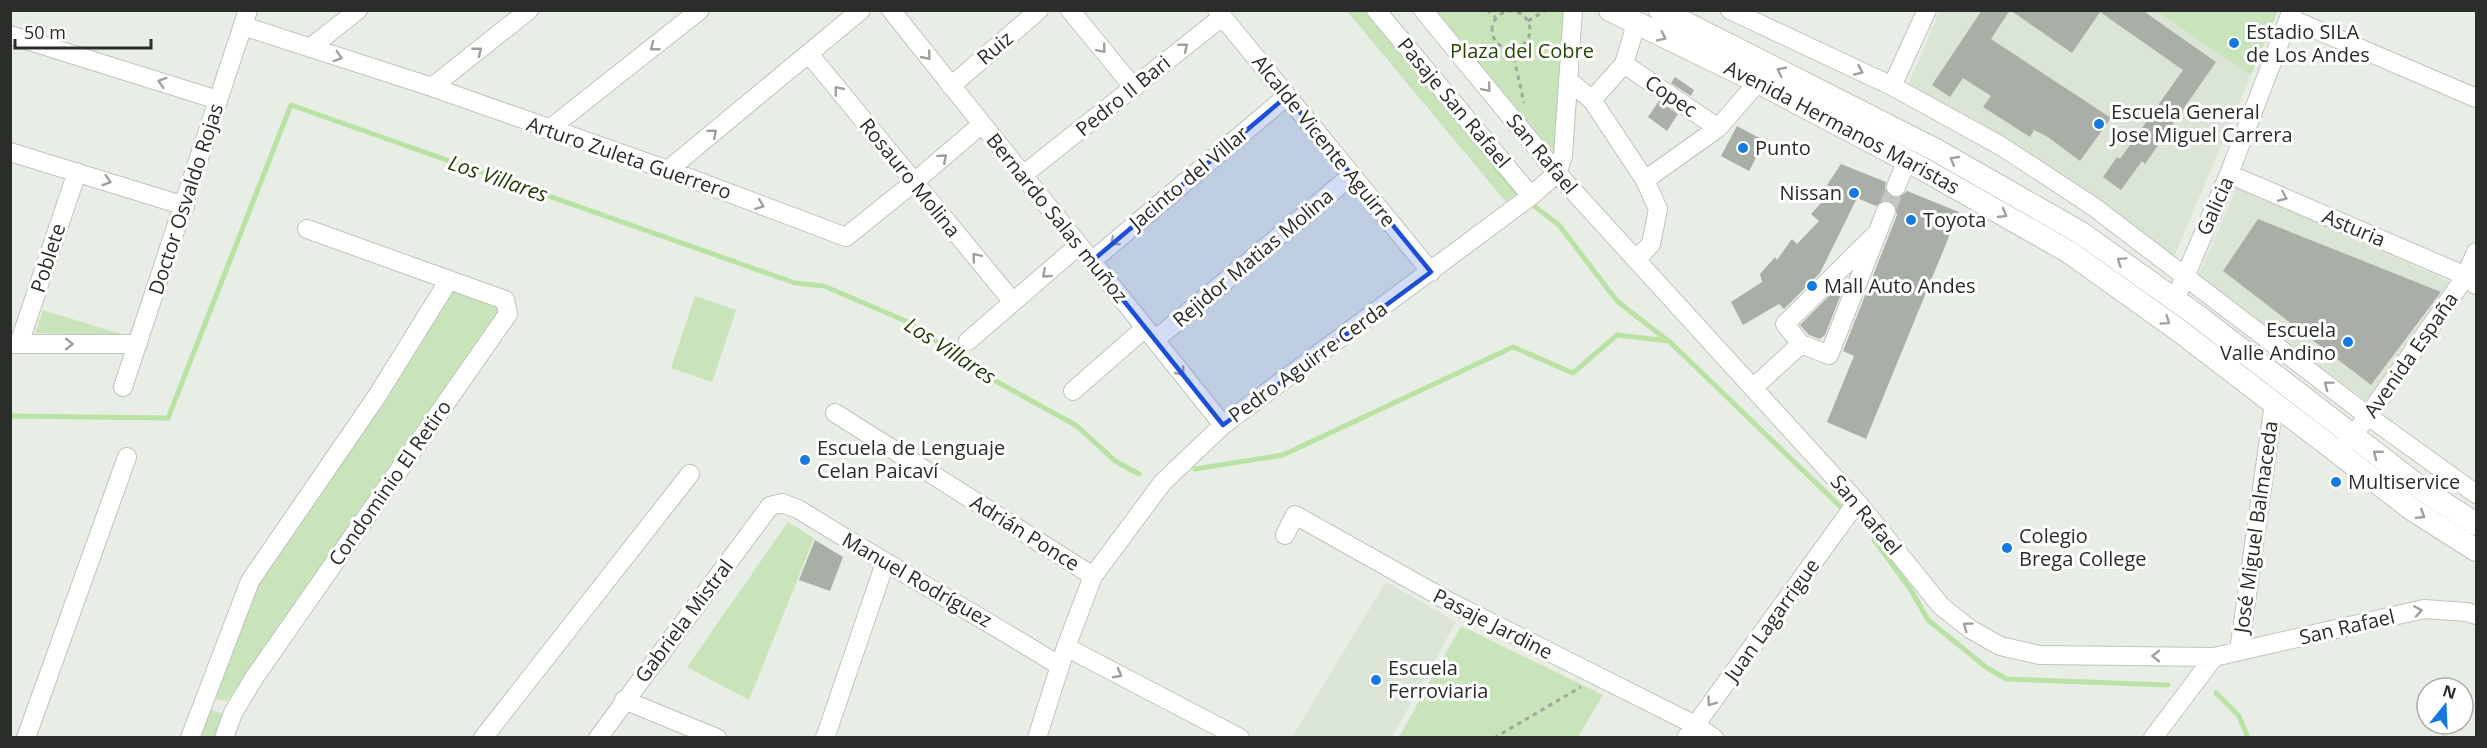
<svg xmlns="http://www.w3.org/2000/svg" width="2487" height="748" viewBox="0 0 2487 748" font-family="'Open Sans',sans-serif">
  <rect width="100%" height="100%" fill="#e8ede5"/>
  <path fill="#dbe5d6" d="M1940 10 2156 11 2251 75 2173 259 1906 90Z
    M2237 187 2455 284 2367 401 2197 278Z
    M1386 582 1456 622 1392 737H1292Z"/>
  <path fill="#c9e4ba" d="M1347 11H1366L1517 193 1506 202Z
    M1434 11H1565L1556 155Z
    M2156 11H2278L2251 75Z
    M452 288 495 303 500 312 227 701 209 698 256 580Z
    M695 296 736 310 712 382 671 368Z
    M43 310 124 335 35 333Z
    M788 522 814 538 749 700 687 667Z
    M1461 626 1603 695 1578 737H1399Z
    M201 707 227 715 219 737 191 738Z"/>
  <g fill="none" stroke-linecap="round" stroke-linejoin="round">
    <path stroke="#bae2a5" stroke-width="5" d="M1495 167 1517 193 1559 225 1617 301 1667 340
      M10 416 168 418 291 105 795 283 824 286 908 322 992 379 1077 426 1115 461 1139 474
      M1195 469 1283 455 1513 347 1573 373 1617 335 1669 341 1845 511
      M1874 540 1911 590 1928 620 1987 668 2007 679 2168 685
      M2216 693 2239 716 2248 738"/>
  </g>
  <path fill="#a9aea7" d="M1982 10H2010L1991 39 2111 118 2080 161 2048 137 2034 130 2030 137 1983 107 1991 96 1963 78 1950 97 1932 85Z
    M2010 10H2142L2216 62 2145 164 2142 161 2121 190 2103 177 2117 157 2120 159 2183 70 2100 12 2072 53Z
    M1675 77 1694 90 1691 96 1671 83Z
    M1659 101 1678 114 1667 131 1648 117Z
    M1737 126 1765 141 1749 171 1721 156Z
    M1841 164 1886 182 1885 189 1891 197 1898 198 1907 191 1959 212 1866 439 1827 422 1854 356 1843 351 1897 215 1894 204 1884 200 1876 206 1857 198 1820 273 1784 309 1779 304 1743 325 1731 302 1762 282 1760 274 1775 257 1777 260 1792 239 1797 244 1819 221 1811 214 1834 189 1827 185Z
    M2258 219 2441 292 2371 385 2223 271Z
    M1836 289 1841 294 1825 335 1820 339 1809 335 1800 325Z
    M815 540 843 557 830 591 799 580Z"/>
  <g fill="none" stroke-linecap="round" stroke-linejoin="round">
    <path stroke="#c2c7c0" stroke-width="18" stroke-dasharray="18 9" stroke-linecap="butt" d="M1886 211 1896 187"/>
    <g stroke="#bfc4bc" stroke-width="20">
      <path id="minor" d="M891 10 1223 425
        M1070 10 1134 88
        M1217 10 1431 272
        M1376 10 1531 196
        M1423 10 1557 173 1857 502 1941 606 1970 629 2000 646 2040 655 2214 657 2424 609 2467 612 2476 615
        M1730 10 1892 86 2001 146 2094 207 2368 416 2476 494
        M2289 18 2476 98
        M243 26 432 87 668 170 846 237 913 183 982 124
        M10 35 218 100
        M310 48 358 10
        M809 54 1013 302
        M1624 64 1718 128
        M1568 80 1592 100 1645 180 1658 209 1651 244 1636 260
        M951 86 1039 10
        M1892 86 1927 10
        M432 87 529 10
        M1592 100 1624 64 1636 24
        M548 130 700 10
        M10 152 185 206
        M668 170 861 10
        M2229 174 2466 276 2476 285
        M1023 175 1222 17
        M1645 180 1718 128 1758 82
        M1896 187 1907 160
        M1878 232 1785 324 1801 344 1829 355 1886 211
        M1092 261 1287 96
        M2175 300 2229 174 2292 10
        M1155 340 1352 175
        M968 341 1079 245
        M10 344H138
        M19 344 77 172
        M123 387 248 10
        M1754 387 1801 344
        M1073 391 1145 328
        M835 413 1093 576
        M2344 446 2368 416 2466 276 2476 252
        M1285 535 1295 515 1450 602 1695 725 1714 738
        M1066 647 1240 738
        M2239 651 2274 403
        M624 700 717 738
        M26 738 127 457
        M190 738 250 581 377 396 449 280
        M224 738 233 713 254 678 508 314 505 300 307 229
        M483 738 690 474
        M598 738 770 506 782 503 798 509C884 563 973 612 1060 666
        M825 738 885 563
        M1037 738 1066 647 1093 576 1163 482 1223 425 1531 196 1557 173 1563 156 1573 10
        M1686 738 1857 502
        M2153 738 2214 657"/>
    </g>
    <g stroke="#bfc4bc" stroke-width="24">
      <g id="major">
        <path id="s1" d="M1610 10 1758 82 1923 169 2069 252 2181 332 2413 510 2476 550"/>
        <path d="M1660 10 1934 149 2081 233 2195 314 2426 492 2476 524"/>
      </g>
    </g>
    <path stroke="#a2a69f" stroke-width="3" stroke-dasharray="4.5 4.5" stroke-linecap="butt" d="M1487 10 1495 17
      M1492 30a19 19 0 1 1 38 0a19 19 0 1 1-38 0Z
      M1528 21 1546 10
      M1512 49 1524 103
      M1494 738 1581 687"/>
    <use href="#minor" stroke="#fff" stroke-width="18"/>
    <use href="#major" stroke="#fff" stroke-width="22"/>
  </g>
  <defs><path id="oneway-chevron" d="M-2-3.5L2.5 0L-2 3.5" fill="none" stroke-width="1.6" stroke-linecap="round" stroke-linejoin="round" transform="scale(1.5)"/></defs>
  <g stroke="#a0a09f">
    <use href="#oneway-chevron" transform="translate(1662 37) rotate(26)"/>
    <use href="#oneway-chevron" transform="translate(654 47) rotate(142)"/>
    <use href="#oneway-chevron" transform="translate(1184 47) rotate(-39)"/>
    <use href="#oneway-chevron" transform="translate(1102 49) rotate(50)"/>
    <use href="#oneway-chevron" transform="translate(478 51) rotate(-38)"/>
    <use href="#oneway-chevron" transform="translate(927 56) rotate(51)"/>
    <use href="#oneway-chevron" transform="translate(338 57) rotate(18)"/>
    <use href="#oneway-chevron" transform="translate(1781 71) rotate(-153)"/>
    <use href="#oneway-chevron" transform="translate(1859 71) rotate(25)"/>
    <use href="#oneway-chevron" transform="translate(162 82) rotate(-163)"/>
    <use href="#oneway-chevron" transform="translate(1487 88) rotate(50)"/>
    <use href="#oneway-chevron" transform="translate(838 90) rotate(-129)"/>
    <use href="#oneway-chevron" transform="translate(713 133) rotate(-40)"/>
    <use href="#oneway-chevron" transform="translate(943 158) rotate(-41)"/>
    <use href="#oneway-chevron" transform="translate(1954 160) rotate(-150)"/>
    <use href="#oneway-chevron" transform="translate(107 181) rotate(17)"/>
    <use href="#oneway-chevron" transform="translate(2283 197) rotate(23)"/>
    <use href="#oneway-chevron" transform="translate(760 205) rotate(21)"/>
    <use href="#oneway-chevron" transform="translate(2003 214) rotate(30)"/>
    <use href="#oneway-chevron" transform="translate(1114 242) rotate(140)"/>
    <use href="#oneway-chevron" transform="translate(976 257) rotate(-130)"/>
    <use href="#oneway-chevron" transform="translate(2121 261) rotate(-145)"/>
    <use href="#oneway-chevron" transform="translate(1046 274) rotate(139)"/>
    <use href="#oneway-chevron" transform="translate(2166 321) rotate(35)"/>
    <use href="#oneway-chevron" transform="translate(69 344)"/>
    <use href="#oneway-chevron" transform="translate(1181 372) rotate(51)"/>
    <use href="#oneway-chevron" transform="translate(2328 385) rotate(-143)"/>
    <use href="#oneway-chevron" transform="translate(2377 454) rotate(-142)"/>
    <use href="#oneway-chevron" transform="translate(2421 515) rotate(32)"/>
    <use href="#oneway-chevron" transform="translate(2418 611) rotate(-9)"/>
    <use href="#oneway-chevron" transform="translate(1967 626) rotate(-144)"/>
    <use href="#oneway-chevron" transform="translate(2156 656) rotate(-179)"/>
    <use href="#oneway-chevron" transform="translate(1118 674) rotate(28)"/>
    <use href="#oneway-chevron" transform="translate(1711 702) rotate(126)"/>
  </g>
  <path fill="#1d4ed8" fill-opacity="0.2" stroke="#1d4ed8" stroke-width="4.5" stroke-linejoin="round" d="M1287 96 1431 272 1223 425 1092 261Z"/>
  <g fill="#1678e1" stroke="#fff" stroke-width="2">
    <circle cx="2234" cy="43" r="6"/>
    <circle cx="2099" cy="124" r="6"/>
    <circle cx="1743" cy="148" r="6"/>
    <circle cx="1854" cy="193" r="6"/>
    <circle cx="1911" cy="220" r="6"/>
    <circle cx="1812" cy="286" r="6"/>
    <circle cx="2348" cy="342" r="6"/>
    <circle cx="805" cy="460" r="6"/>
    <circle cx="2336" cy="482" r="6"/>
    <circle cx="2007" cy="548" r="6"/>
    <circle cx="1376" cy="680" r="6"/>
  </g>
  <g text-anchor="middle" stroke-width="6" stroke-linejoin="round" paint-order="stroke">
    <g font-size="20" fill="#2b2d2a" stroke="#fff" text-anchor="start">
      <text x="2246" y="39">Estadio SILA<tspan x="2246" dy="23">de Los Andes</tspan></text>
      <text x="2111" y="119">Escuela General<tspan x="2111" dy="23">Jose Miguel Carrera</tspan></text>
      <text x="1755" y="155">Punto</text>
      <text x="1842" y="200" text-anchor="end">Nissan</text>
      <text x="1923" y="227">Toyota</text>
      <text x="1824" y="293">Mall Auto Andes</text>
      <text x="2336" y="337" text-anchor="end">Escuela<tspan x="2336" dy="23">Valle Andino</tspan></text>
      <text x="817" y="455">Escuela de Lenguaje<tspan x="817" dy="23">Celan Paicaví</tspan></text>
      <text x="2348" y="489">Multiservice</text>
      <text x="2019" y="543">Colegio<tspan x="2019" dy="23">Brega College</tspan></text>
      <text x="1388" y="675">Escuela<tspan x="1388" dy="23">Ferroviaria</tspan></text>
    </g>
    <g font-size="20" fill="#2b2d2a" stroke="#fff">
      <text transform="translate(995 48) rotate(-40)" y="7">Ruiz</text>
      <text transform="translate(1123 96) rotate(-39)" y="7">Pedro II Bari</text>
      <text transform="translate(1671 96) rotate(34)" y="7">Copec</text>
      <text transform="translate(1454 103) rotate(50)" y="7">Pasaje San Rafael</text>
      <text dy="7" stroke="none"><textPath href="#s1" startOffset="260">Avenida Hermanos Maristas</textPath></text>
      <text transform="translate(1324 141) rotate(51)" y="7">Alcalde Vicente Aguirre</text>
      <text transform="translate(1542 154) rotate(50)" y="7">San Rafael</text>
      <text transform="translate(629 158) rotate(19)" y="7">Arturo Zuleta Guerrero</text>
      <text transform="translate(910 178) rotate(51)" y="7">Rosauro Molina</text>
      <text transform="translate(1189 178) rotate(-40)" y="7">Jacinto del Villar</text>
      <text transform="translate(186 199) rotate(-72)" y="7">Doctor Osvaldo Rojas</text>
      <text transform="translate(2215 206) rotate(-66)" y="7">Galicia</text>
      <text transform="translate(1057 218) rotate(51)" y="7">Bernardo Salas muñoz</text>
      <text transform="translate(2354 228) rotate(23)" y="7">Asturia</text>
      <text transform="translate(48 258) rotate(-72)" y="7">Poblete</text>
      <text transform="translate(1253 258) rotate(-40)" y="7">Rejidor Matias Molina</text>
      <text transform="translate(2411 355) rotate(-55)" y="7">Avenida España</text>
      <text transform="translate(1308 362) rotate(-36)" y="7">Pedro Aguirre Cerda</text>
      <text transform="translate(390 483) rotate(-55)" y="7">Condominio El Retiro</text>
      <text transform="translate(1866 515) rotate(50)" y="7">San Rafael</text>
      <text transform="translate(2256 527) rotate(-82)" y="7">José Miguel Balmaceda</text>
      <text transform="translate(1025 533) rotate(32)" y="7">Adrián Ponce</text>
      <text transform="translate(917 580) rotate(30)" y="7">Manuel Rodríguez</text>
      <text transform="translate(1772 620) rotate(-54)" y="7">Juan Lagarrigue</text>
      <text transform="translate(684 621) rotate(-53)" y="7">Gabriela Mistral</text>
      <text transform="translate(1493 624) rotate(27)" y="7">Pasaje Jardine</text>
      <text transform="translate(2347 627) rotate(-13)" y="7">San Rafael</text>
    </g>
    <g font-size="20" fill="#254809" stroke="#fff">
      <text x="1522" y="58">Plaza del Cobre</text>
    </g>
    <g font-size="21" font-style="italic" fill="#1b3d00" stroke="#fff">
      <text transform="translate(498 179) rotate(19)" y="7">Los Villares</text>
      <text transform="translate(950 351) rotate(33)" y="7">Los Villares</text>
    </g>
  </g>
  <rect width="2487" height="748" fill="none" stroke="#2b2d2a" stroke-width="24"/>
  <g transform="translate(2445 706) rotate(18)"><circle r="28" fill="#ffffff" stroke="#aaabaa" stroke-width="1.5"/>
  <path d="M0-4.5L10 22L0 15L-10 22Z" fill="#1678e1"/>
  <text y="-9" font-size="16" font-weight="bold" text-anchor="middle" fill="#2b2d2a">N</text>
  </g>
  <path d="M15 39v9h136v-9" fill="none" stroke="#2b2d2a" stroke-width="3"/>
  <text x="24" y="39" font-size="18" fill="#2b2d2a" stroke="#ffffff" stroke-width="4.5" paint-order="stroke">50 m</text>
</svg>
